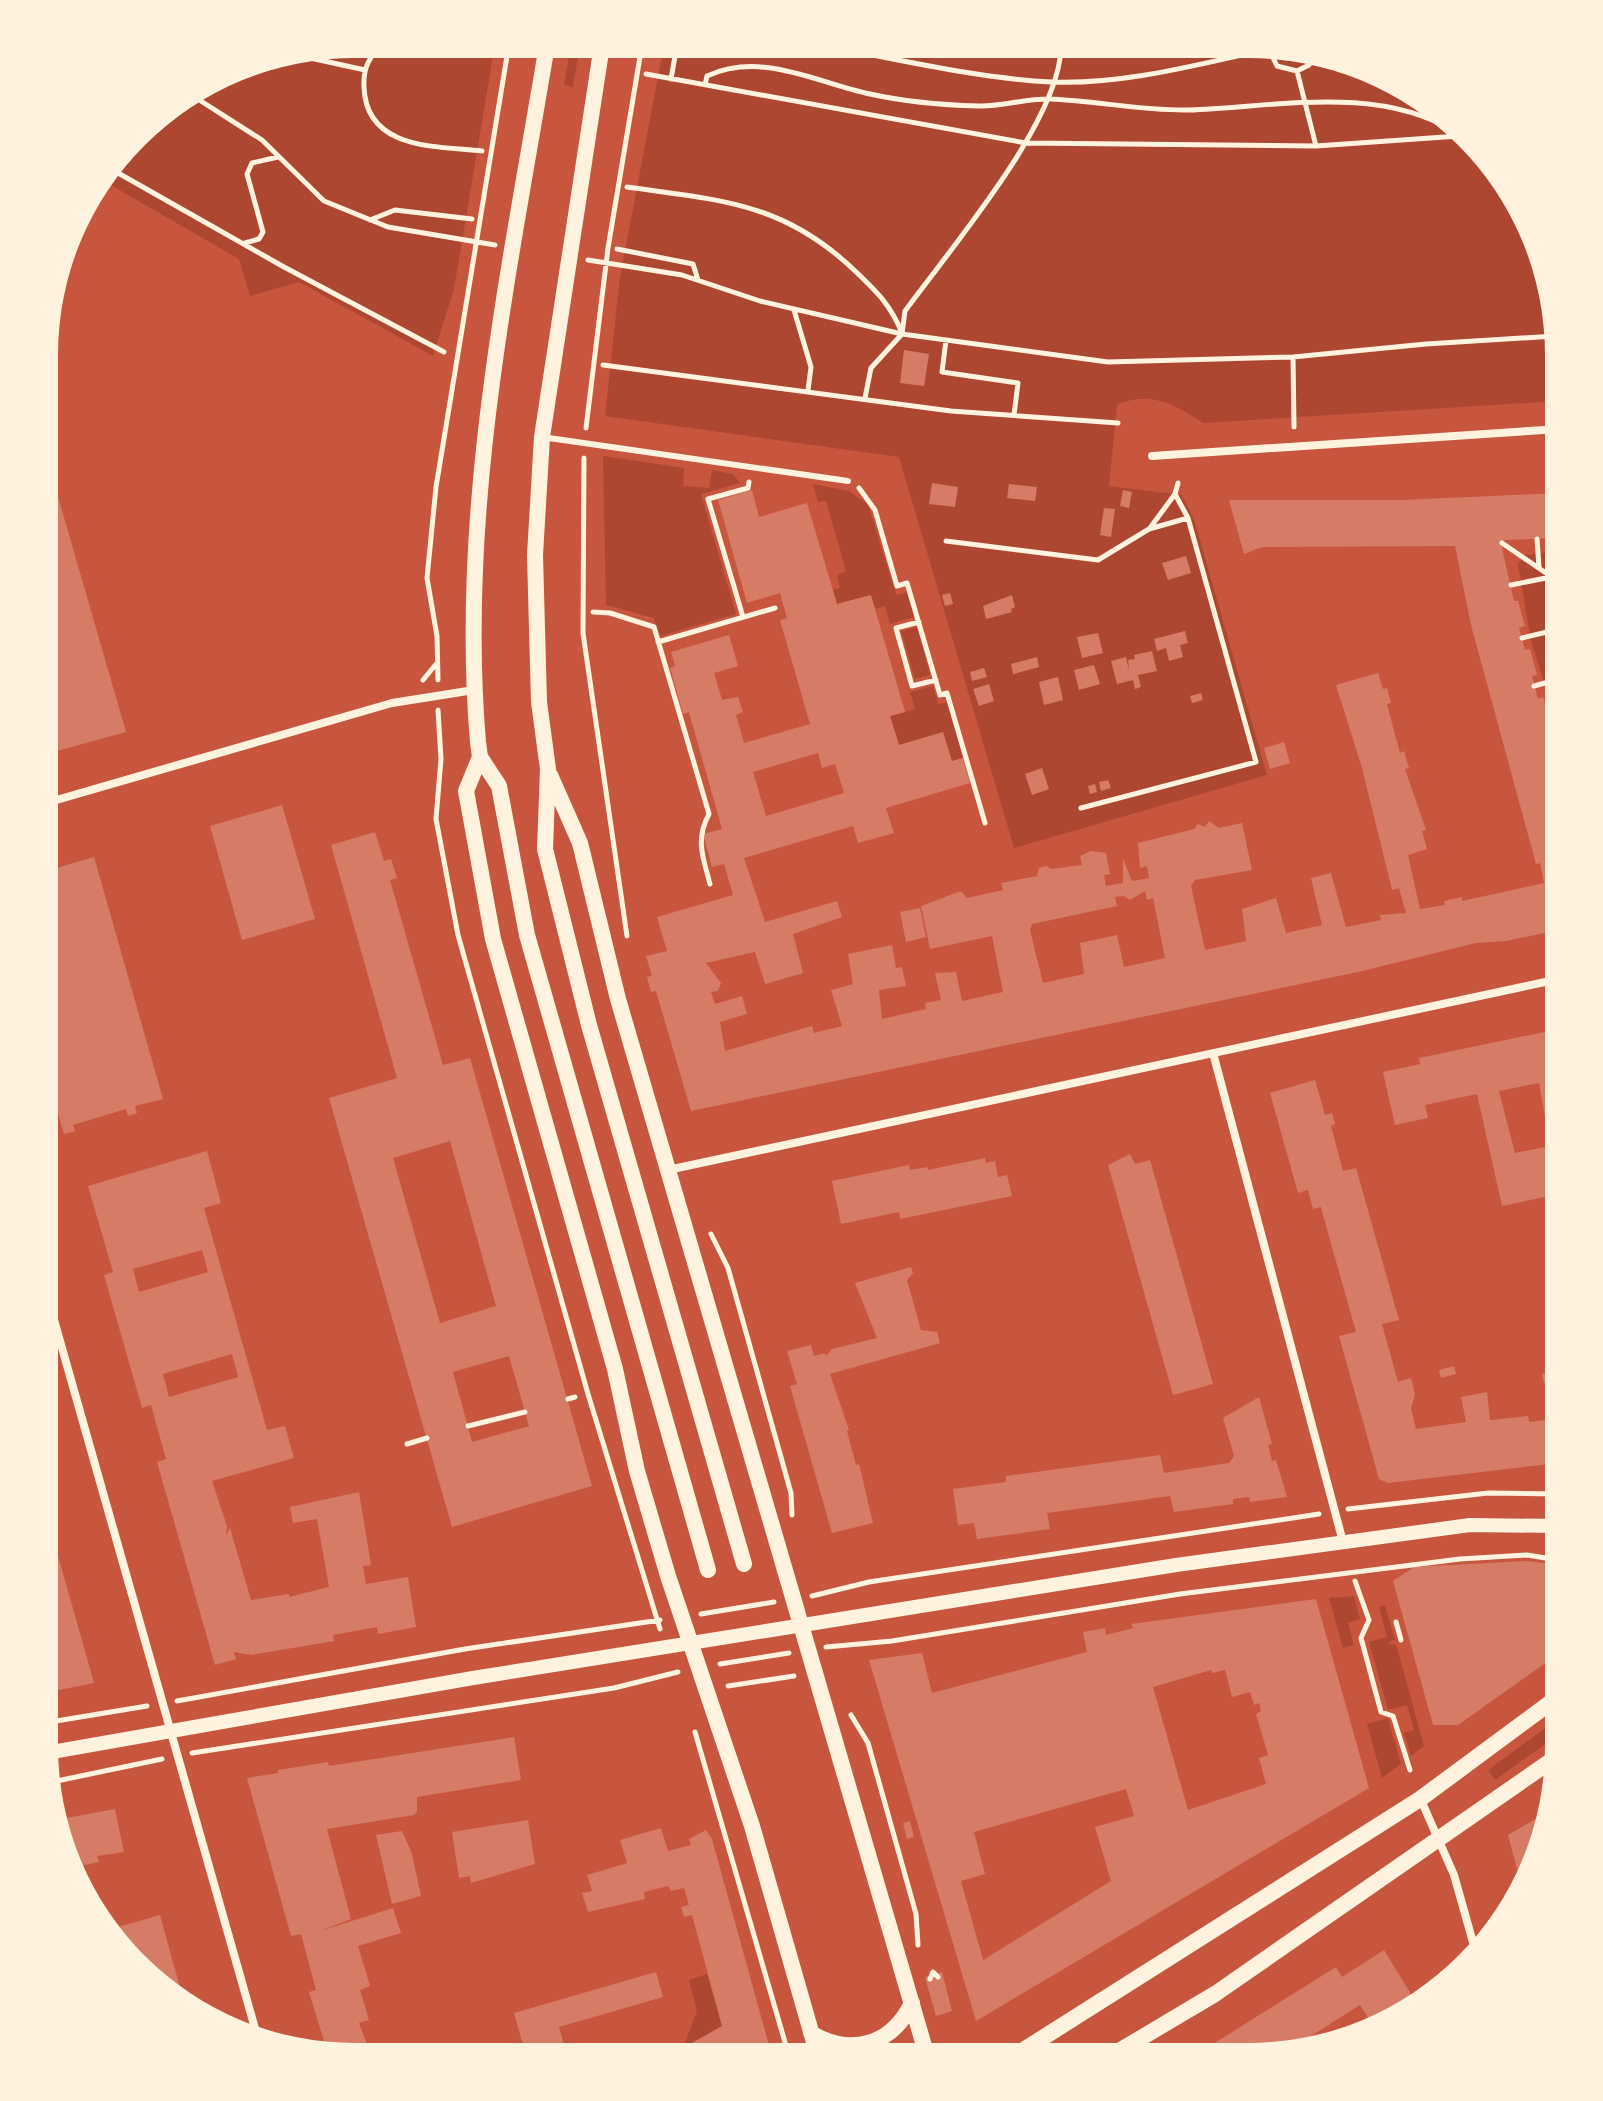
<svg xmlns="http://www.w3.org/2000/svg" width="1603" height="2101" viewBox="0 0 1603 2101" font-family="Montserrat,sans-serif">
  <rect width="100%" height="100%" fill="#c8553d"/>
  <path fill="#ae4732" d="M355 44H495L454 289 433 356 299 282 250 296 239 259 102 180 150 121 255 61Z
    M571 45H580L573 87 564 85Z
    M664 45 1289 47 1367 68 1437 108 1527 217 1559 355V401L1203 423C1176 405 1150 390 1117 405L1109 486 1182 495 1194 519 1267 775 1014 848 899 457 605 416 620 277Z
    M603 456 684 468 683 486 709 488 712 470 733 474 740 483 701 494 736 614 660 636 654 618 606 605Z
    M813 484 849 491 868 504 896 595 907 592 914 617 890 624 885 606 875 609 870 595 837 604 833 590 840 588 837 575 846 571 826 501 818 502Z
    M1559 551V730L1531 641 1518 564 1525 555Z
    M917 627 930 675 915 679 901 631Z
    M933 686 938 704 947 702 963 758 952 761 899 745 890 716 915 709 910 692Z
    M1354 1596 1360 1619 1348 1623 1354 1645 1343 1648 1329 1598Z
    M1385 1605 1395 1640 1389 1641 1390 1645 1396 1644 1424 1746 1411 1756 1404 1733 1414 1730 1407 1705 1388 1710 1369 1642 1387 1637 1379 1607Z
    M1388 1718 1401 1764 1382 1778 1367 1724Z
    M1558 1719V1735L1495 1780 1488 1770Z
    M707 1974 722 2026 683 2048 697 2011 689 1980Z"/>
  <path fill="#d67c66" fill-rule="evenodd" d="M1279 47H1289L1309 52 1282 59Z
    M904 350 929 354 924 386 900 383Z
    M46 455 126 732 46 754Z
    M932 483 958 487 955 507 929 504Z
    M1009 484 1037 487 1035 501 1007 498Z
    M752 490 759 517 807 503 837 604 871 595 905 712 890 716 899 745 943 732 952 761 963 758 970 783 886 808 894 833 858 843 853 826 744 858 765 922 837 901 842 917 793 934 803 973 765 984 755 952 706 963 721 983 718 991 711 992 715 1004 742 996 747 1014 720 1022 725 1051 812 1026 814 1033 842 1026 831 990 853 984 848 954 892 945 896 968 902 967 906 986 879 990 882 1019 926 1009 925 1003 941 1000 935 973 956 972 962 1001 1003 992 992 936 930 949 921 906 961 891 967 898 1003 890 1001 883 1037 876 1039 868 1046 866 1051 869 1082 865 1080 856 1091 851 1106 853 1110 874 1104 875 1106 886 1123 883V859L1132 881 1149 878 1147 866 1140 868 1138 843 1194 829 1198 824 1205 827 1209 821 1219 828 1242 823 1252 870 1195 880 1191 886 1205 950 1246 941 1242 909 1276 898 1286 933 1322 925 1311 878 1331 873 1346 927 1381 920 1380 915 1406 913 1399 888 1392 890 1362 768 1336 685 1378 673 1383 689 1387 688 1391 703 1387 704 1400 753 1404 751 1409 768 1405 769 1426 830 1422 831 1427 849 1408 855 1420 909 1445 905 1444 901 1462 897V901L1544 883 1540 863 1536 864 1471 625 1455 546 1262 547 1244 554 1229 500H1401L1559 493V538L1504 540 1501 544 1514 601H1518L1525 626 1519 628 1525 650 1530 649 1537 675 1532 676 1538 699 1543 697 1550 723 1546 724 1551 746 1557 745 1559 752V930L1506 941 1476 943 1358 972 691 1111 656 991 651 992 647 977 652 976 646 956 667 951 657 917 733 895 724 864 712 867 703 834 722 829 689 712 683 714 670 668 675 666 671 652 729 635 738 666 714 673 722 700 738 697 743 712 736 715 744 743 810 724 780 620 787 618 780 593 747 603 718 500ZM818 753 822 768 835 764 844 793 766 816 753 772ZM1145 891 1147 900 1153 898 1165 958 1124 967 1117 935 1080 943 1084 974 1043 983 1030 930 1032 924 1117 906 1115 897 1124 896 1130 900Z
    M1123 490 1132 492 1129 508 1120 506Z
    M1104 508 1115 509 1111 537 1100 535Z
    M1186 556 1191 573 1168 580 1162 563Z
    M950 593 953 604 945 606 942 595Z
    M1012 595 1015 607 1011 609 1012 612 986 619 983 606Z
    M1185 631 1188 643 1180 645 1183 657 1169 661 1166 648 1157 651 1154 639Z
    M1098 633 1103 653 1082 658 1077 637Z
    M1152 651 1157 671 1138 675 1141 687 1135 689 1133 680 1117 684 1111 661 1126 657 1129 671 1128 660 1135 659 1134 655Z
    M1037 657 1039 667 1013 674 1011 664Z
    M1094 665 1100 684 1079 690 1074 670Z
    M984 668 987 677 972 681 970 672Z
    M1058 677 1063 700 1044 705 1039 682Z
    M989 684 994 701 979 706 973 689Z
    M1201 693 1203 700 1192 703 1190 696Z
    M1284 742 1290 763 1270 769 1264 748Z
    M1042 768 1049 789 1032 795 1025 774Z
    M1108 780 1111 788 1101 791 1099 782Z
    M1095 784 1097 792 1090 794 1088 786Z
    M282 805 315 919 242 940 210 826Z
    M375 832 384 861 391 859 397 878 390 880 443 1065 470 1058 592 1486 452 1527 329 1098 397 1078 331 845ZM450 1141 496 1306 440 1323 393 1158ZM509 1356 529 1426 472 1442 453 1372Z
    M94 857 163 1099 135 1106 137 1113 128 1116 126 1109 73 1125 75 1131 64 1134 45 1069 46 871Z
    M920 908 926 937 906 942 900 912Z
    M1559 1029V1194L1502 1206 1477 1094 1425 1105 1428 1118 1395 1125 1383 1072 1420 1064 1419 1058ZM1539 1083 1550 1146 1515 1153 1499 1091Z
    M1315 1080 1325 1115 1332 1113 1335 1124 1331 1126 1343 1171 1356 1168 1399 1320 1382 1324 1398 1382 1411 1378 1415 1394 1411 1409 1416 1429 1466 1422 1461 1397 1487 1392 1490 1420 1528 1416 1529 1422 1552 1419 1558 1463 1388 1483 1379 1479 1339 1336 1356 1332 1326 1226 1321 1207 1313 1209 1308 1190 1298 1193 1270 1093Z
    M207 1151 221 1203 204 1208 267 1430 285 1426 294 1458 212 1481 227 1526 226 1535 230 1528 251 1600 289 1594V1597L329 1587 317 1519 293 1523 290 1507 359 1492 371 1565 363 1566 366 1584 408 1577 416 1627 378 1634 377 1627 333 1635 334 1641 251 1655 234 1652 236 1659 215 1665 157 1462 166 1459 151 1405 142 1408 104 1275 113 1272 88 1186ZM202 1250 208 1272 139 1292 133 1269ZM232 1354 238 1377 169 1397 163 1374Z
    M1130 1154 1135 1164 1150 1160 1213 1384 1173 1395 1108 1165Z
    M985 1158 986 1163 995 1161 998 1177 1007 1175 1012 1196 900 1219 899 1212 841 1224 832 1181 909 1165 910 1170 927 1167 928 1170Z
    M911 1267 913 1273 907 1280 921 1330 937 1332 940 1343 830 1374 849 1430 847 1431 856 1465 859 1464 873 1523 832 1533 790 1386 797 1384 787 1351 811 1345 814 1356 825 1353 826 1356 832 1349 877 1338 855 1283Z
    M1454 1366 1456 1374 1441 1378 1439 1370Z
    M1558 1370V1379L1544 1383 1542 1374Z
    M1259 1397 1272 1444 1268 1445 1272 1461 1276 1460 1287 1497 1250 1502 1249 1497 1233 1499V1504L1174 1512 1170 1496 1092 1507 1047 1513 1050 1529 977 1539 974 1523 958 1525 953 1489 1006 1482V1476L1160 1455 1164 1473 1229 1463 1234 1456 1223 1418Z
    M51 1543 55 1545 94 1683 44 1693V1552Z
    M1527 1561 1558 1565V1654L1458 1725H1433L1393 1581 1414 1567Z
    M1316 1599 1369 1788 976 2021 869 1660 922 1653 932 1693 1087 1652 1083 1632 1105 1628 1106 1635 1133 1628 1131 1624ZM1211 1670 1212 1673 1225 1670 1232 1697 1250 1692 1254 1705 1259 1703 1261 1711 1256 1714 1268 1755 1259 1758 1266 1784 1188 1810 1153 1687ZM1126 1789 1134 1816 1095 1827 1111 1881 983 1960 961 1881 985 1874 974 1832Z
    M514 1737 521 1780 417 1797V1812L414 1815 327 1829 351 1919 320 1931 393 1908 401 1933 358 1946 370 1986 360 1990 369 2020 359 2023 371 2055 328 2054 309 1992 316 1990 301 1934 291 1936 247 1778 278 1773V1770L328 1762 329 1766Z
    M115 1809 124 1852 97 1856 99 1862 75 1867 61 1819Z
    M1549 1811 1542 1846 1522 1887 1508 1835Z
    M528 1820 535 1864 471 1883 470 1876 459 1878 452 1832Z
    M910 1821 914 1837 907 1839 903 1823Z
    M661 1828 668 1851 691 1845 689 1839 706 1830 712 1839 770 2049 759 2056 671 2055 722 2026 692 1915 684 1917 681 1907 689 1905 684 1888 671 1891 668 1886 644 1892 645 1899 588 1912 582 1893 592 1891 587 1875 627 1863 620 1840Z
    M402 1831 412 1854 421 1896 392 1904 376 1835Z
    M160 1915 166 1937 185 2005 126 1955 118 1927Z
    M1384 1950 1417 2004 1386 2025 1374 2027 1360 2005 1295 2046 1248 2057H1211L1218 2053 1213 2044 1336 1967 1342 1977Z
    M656 1972 663 1997 559 2027 567 2055H526L514 2013Z
    M942 1972 952 2011 936 2016 925 1977Z"/>
  <g fill="none" stroke-linecap="round" stroke-linejoin="round">
    <path stroke="#fff3e0" stroke-width="5" d="M385 44C369 55 363 68 364 87 366 150 436 146 482 151
      M821 45C897 59 974 78 1051 82 1124 85 1199 64 1269 49L1277 66 1297 71 1309 65 1316 54
      M292 54 365 70
      M1297 71 1316 146
      M646 74 1026 143 1316 146 1459 136
      M671 79 677 45
      M705 85 707 76C761 51 815 82 870 94 906 102 942 105 978 106 1002 107 1026 98 1051 99 1097 101 1143 111 1189 110 1277 107 1376 84 1456 132
      M193 96 262 140 324 201 388 227 495 245
      M111 169 284 267 444 352
      M627 187C719 200 783 202 854 270 877 292 890 304 902 333
      M370 220 395 210 472 219
      M245 243 259 239 263 232 247 174 252 163 278 157
      M617 249 693 264 698 280
      M588 260 682 275 760 301 902 334 1108 362 1293 357 1426 344 1555 336
      M794 310 811 367 808 390
      M946 340 942 372 1018 383 1014 415
      M1293 357 1294 427
      M603 365 951 411 1118 423
      M865 398 871 368 902 334 905 311C950 249 1061 120 1061 46
      M586 428 608 248 642 45
      M584 458 583 633 627 936
      M859 488 875 510 897 586 907 583 940 695 947 693 985 823
      M1150 528 1175 494 1178 483
      M1537 539 1539 567
      M946 541 1098 560 1149 529 1188 518
      M1502 543 1559 582
      M1511 585 1551 577
      M593 612 610 613 654 627 709 814C695 840 703 857 710 884
      M743 617 708 499 748 488 749 482
      M919 622 896 628 912 686 936 680
      M1522 638 1555 630
      M658 642 775 608
      M1559 644 1552 610 1559 589
      M423 680 437 663
      M438 680 437 636 427 578 436 487 509 44
      M1534 686 1559 679
      M438 710 441 759 436 819 458 935 588 1394 660 1629
      M1548 735 1559 732
      M1081 808 1256 762 1188 518 1175 494
      M711 1234 728 1268 791 1493 792 1515
      M568 1399 575 1397
      M468 1426 525 1412
      M407 1444 427 1438
      M1348 1509 1488 1493 1558 1494
      M1355 1581 1369 1620 1361 1638 1381 1712 1393 1716 1410 1770
      M812 1596 869 1582 1319 1514
      M701 1614 774 1602
      M1396 1622 1401 1640
      M826 1647 892 1641 1180 1594 1460 1559 1527 1555 1558 1560
      M720 1664 789 1653
      M728 1686 794 1676
      M177 1701 465 1649 660 1620
      M851 1715 868 1743 916 1914 918 1945
      M44 1723 147 1706
      M695 1732 789 2056
      M192 1753 614 1688 678 1672
      M52 1782 162 1759
      M930 1979 933 1972 938 1977"/>
    <path stroke="#fff3e0" stroke-width="6" d="M542 437 848 481"/>
    <path stroke="#fff3e0" stroke-width="8" d="M1152 456 1559 429
      M46 803 392 703 474 690
      M1213 1053 1343 1542
      M668 1170 1559 979
      M45 1288 256 2032
      M1421 1800 1454 1875 1476 1953"/>
    <path stroke="#fff3e0" stroke-width="14" d="M46 1753 473 1678 1176 1565 1470 1525 1558 1526"/>
    <path stroke="#fff3e0" stroke-width="16" d="M547 45C509 274 458 508 478 742L480 757 499 786 527 935 708 1570
      M602 45 542 437 535 555 539 702 548 769 545 849 589 1025 744 1564
      M480 757 466 791 493 939 615 1369 637 1471 668 1576 752 1826 818 2056
      M550 775 580 843 618 999 927 2056
      M811 2033C851 2057 892 2045 912 2003
      M1014 2056 1420 1799 1558 1697
      M1109 2057 1215 1994 1558 1756"/>
  </g>
  <path d="M0 0H1603V2101H0ZM355 58H1248A297 297 0 0 1 1545 355V1746A297 297 0 0 1 1248 2043H355A297 297 0 0 1 58 1746V355A297 297 0 0 1 355 58Z" fill="#fff3e0" fill-rule="evenodd"/>
</svg>
